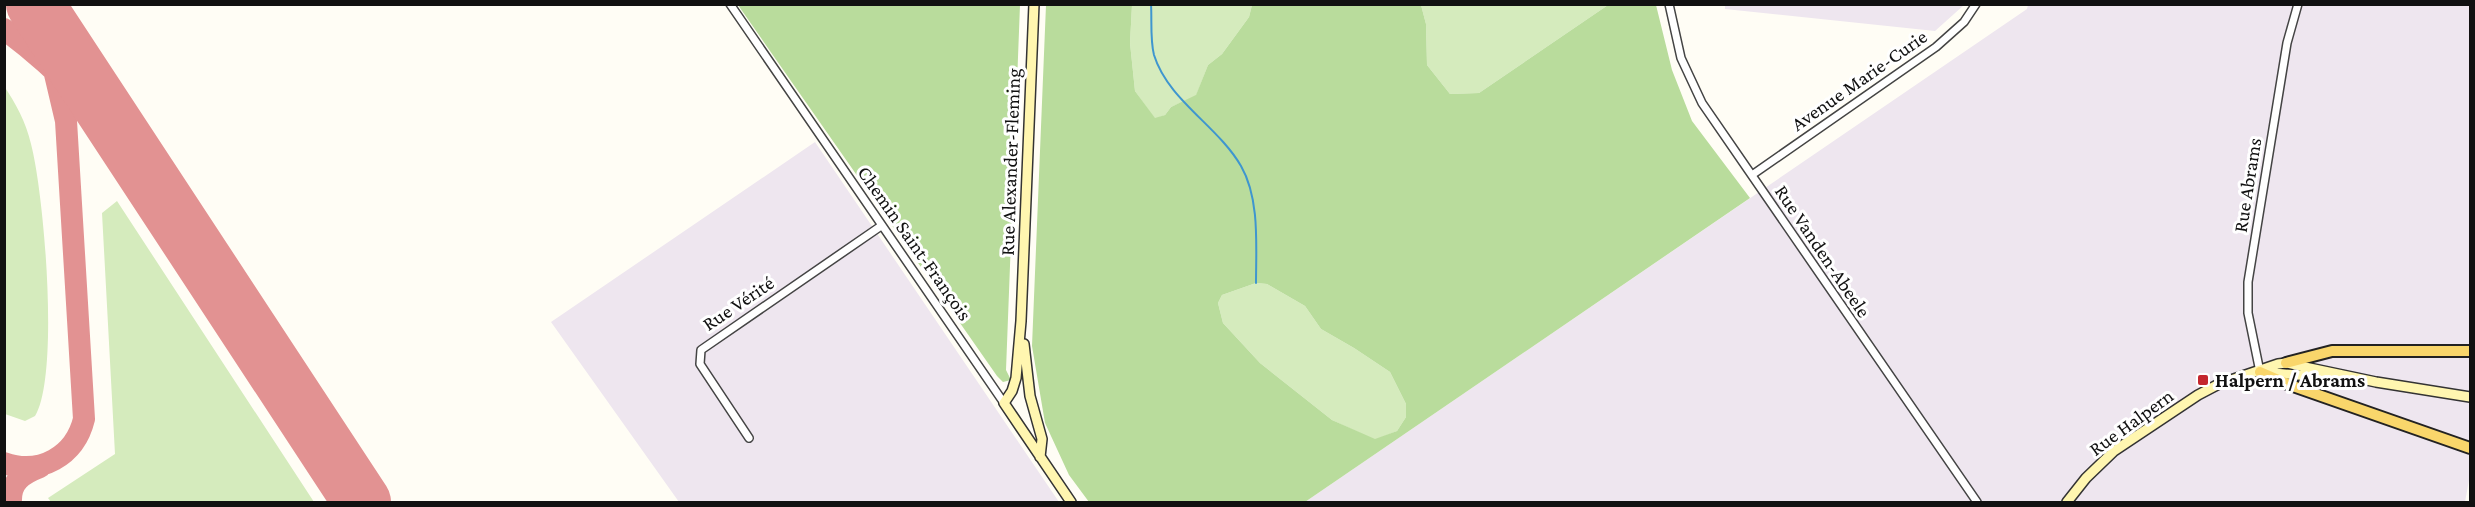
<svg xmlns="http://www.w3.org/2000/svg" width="2475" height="507" viewBox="0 0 2475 507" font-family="'Crimson Pro',serif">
  <rect width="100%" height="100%" fill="#fffdf5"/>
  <path fill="#eee6ef" d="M1725 5 1964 4V5L1935 31 1725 9Z
    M2028 5H2470V475L2465 502H1305L2027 9Z
    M815 142 1059 502H679L551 322Z"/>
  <path fill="#d5ebbd" d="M1132 5H1252L1249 17 1222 54 1208 65 1196 96 1171 107 1165 115 1155 119 1135 91 1130 43Z
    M1421 5H1608L1479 93 1450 94 1427 65 1426 24Z
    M4 86C16 104 26 122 31 144 44 193 60 375 35 416L25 421 5 414Z
    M117 201 314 502H51L48 498 115 454 102 213Z
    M1256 283 1267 284 1305 306 1321 329 1354 348 1390 372 1406 404V417L1397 431 1375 440 1332 420 1260 363 1223 323 1218 303 1222 295Z"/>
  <path fill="#b9dc9c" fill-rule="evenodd" d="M738 5H1020L1006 370 1011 380 1003 382 997 376Z
    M1046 5H1132L1130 43 1135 91 1155 118 1165 115 1171 107 1196 95 1208 65 1222 54 1249 17 1252 5H1421L1426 24 1427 65 1450 94 1479 93 1608 5H1656L1672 70 1692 121 1750 198 1305 502H1089L1069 475 1045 423 1032 346ZM1256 283 1267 284 1305 306 1321 329 1354 348 1390 372 1406 404V417L1397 431 1375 439 1332 420 1260 363 1223 323 1218 303 1222 295Z"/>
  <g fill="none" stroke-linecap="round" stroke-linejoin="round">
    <path stroke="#3f96cf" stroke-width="2" d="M1151 4C1152 20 1150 40 1154 55 1168 100 1218 126 1241 166 1260 199 1256 246 1256 283"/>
    <path stroke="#e29292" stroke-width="22" d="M4 29C62 72 111 125 152 183
      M4 463C40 476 75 456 84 419L66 121 50 53 31 4
      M11 502C10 482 22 474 40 467"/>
    <path stroke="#e29292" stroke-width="58" d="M35 4 362 502"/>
    <g stroke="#444" stroke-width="10">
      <path id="street" d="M730 4 1004 403
        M1669 4 1681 58 1702 103 1977 502
        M1752 175 1936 47 1964 22 1976 4
        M2260 372 2248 313V282L2287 43 2298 4
        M749 438 700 364 701 350 881 226"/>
    </g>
    <g stroke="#333" stroke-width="12">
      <path id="secondary" d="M1034 4 1021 321 1016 378 1012 391 1004 403 1071 502
        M1024 344 1030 396 1042 439 1040 457
        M2263 372 2333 378
        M2067 502 2086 478 2114 451 2198 395 2219 384 2278 364 2286 363 2376 382 2470 397"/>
    </g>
    <g stroke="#222" stroke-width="14">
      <path id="primary" d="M2286 363 2332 351H2470
        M2260 372 2290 385 2470 448"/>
    </g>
    <use href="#street" stroke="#fff" stroke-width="7"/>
    <use href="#secondary" stroke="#fff6b0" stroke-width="9"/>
    <use href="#primary" stroke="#f9d66b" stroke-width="10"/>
  </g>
  <rect fill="#c4262e" stroke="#fff" stroke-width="2" x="2197" y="374" width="12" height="12" rx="3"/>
  <g text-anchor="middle" stroke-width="6" stroke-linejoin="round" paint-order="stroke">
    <g font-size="20" fill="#111" stroke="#fff">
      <text transform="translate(1859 80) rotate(-35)" y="7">Avenue Marie-Curie</text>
      <text transform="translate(1010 162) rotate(-88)" y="7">Rue Alexander-Fleming</text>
      <text transform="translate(2247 185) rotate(-81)" y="7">Rue Abrams</text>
      <text transform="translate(915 243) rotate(55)" y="7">Chemin Saint-François</text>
      <text transform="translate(1823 251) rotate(56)" y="7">Rue Vanden-Abeele</text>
      <text transform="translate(738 303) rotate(-34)" y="7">Rue Vérité</text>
      <text transform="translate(2131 422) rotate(-36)" y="7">Rue Halpern</text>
    </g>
    <g font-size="20" font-weight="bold" fill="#111" stroke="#fff" text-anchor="start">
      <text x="2215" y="387">Halpern / Abrams</text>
    </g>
  </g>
  <rect width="2475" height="507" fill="none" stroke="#111111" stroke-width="12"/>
</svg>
